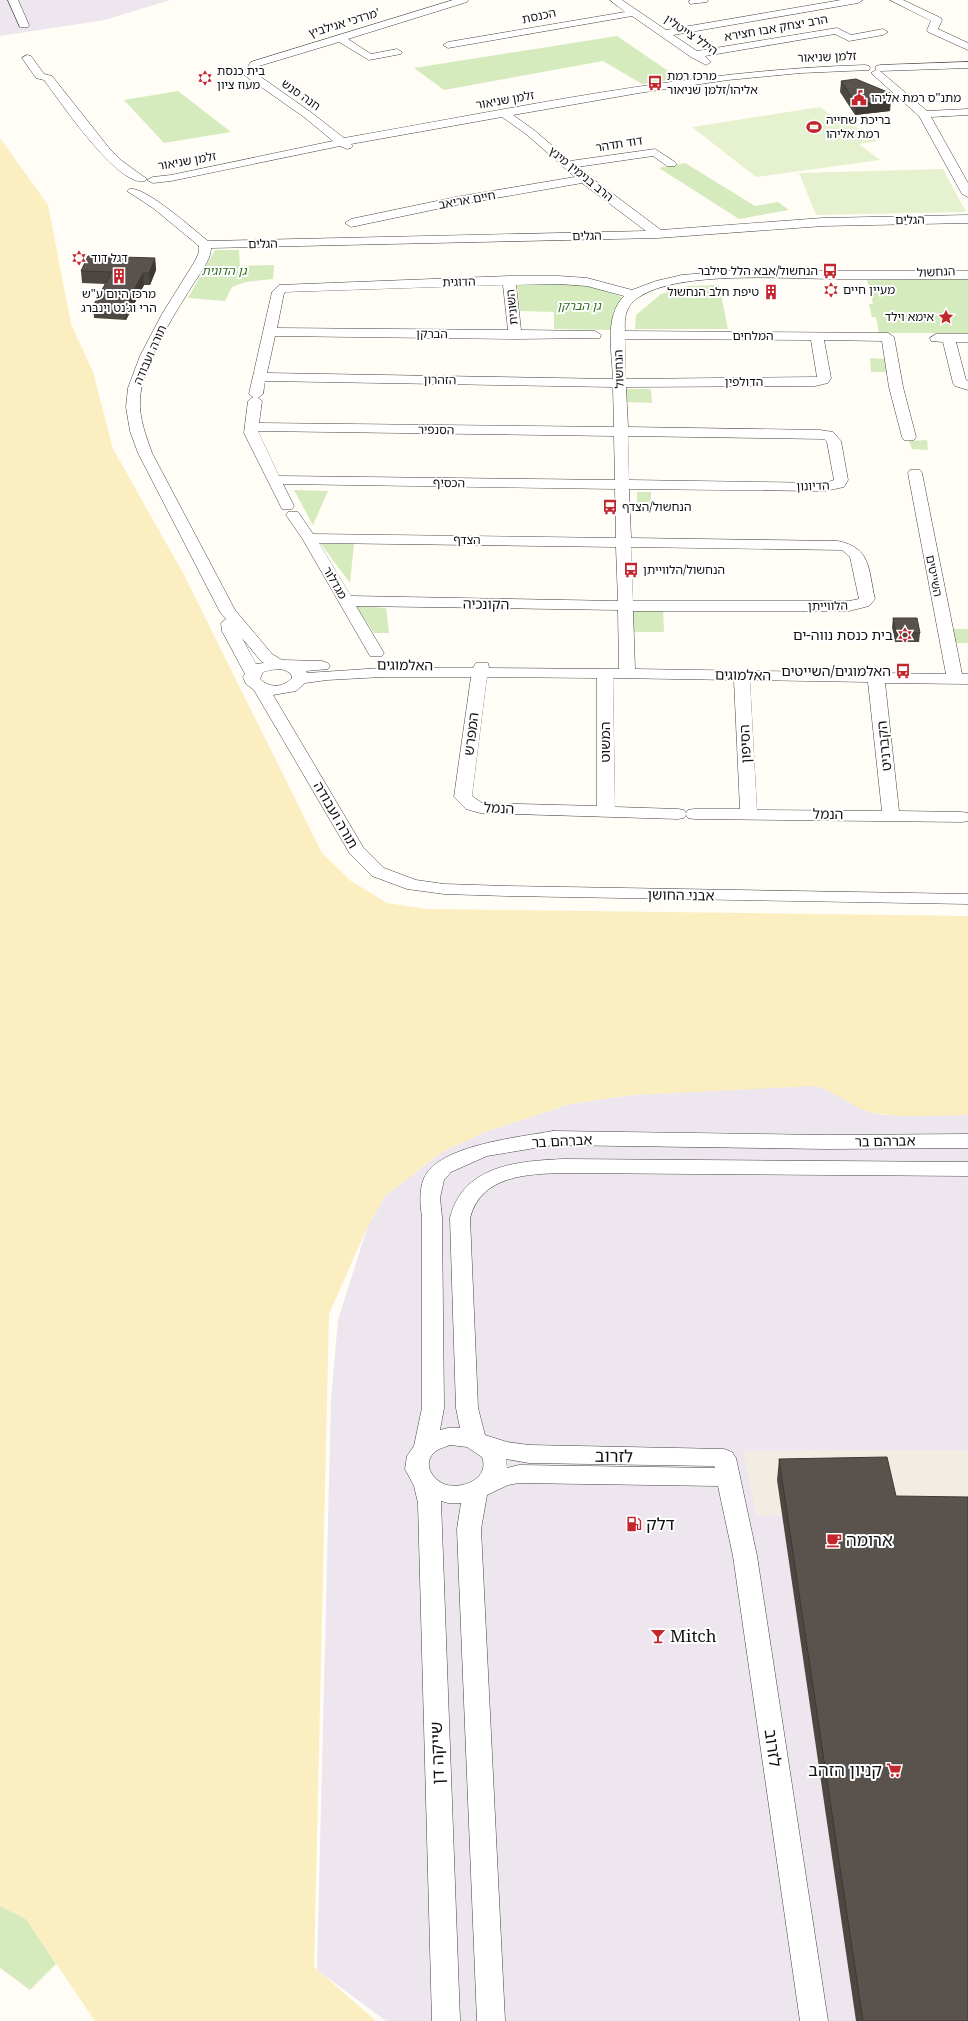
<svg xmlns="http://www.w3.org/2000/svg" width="968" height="2021" viewBox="0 0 968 2021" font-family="'Noto Serif','Noto Sans Hebrew',serif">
  <rect width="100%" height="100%" fill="#fffdf5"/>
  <path fill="#eee6ef" d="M0 0H170L105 20 0 36Z
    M784 1086H815L830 1090 867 1111 884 1115H968V2021H386L317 1970 331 1399 338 1320 367 1228 385 1196 442 1152 485 1132 570 1104 632 1095Z"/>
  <path fill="#d5ebbd" d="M617 36 680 79 642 84 603 61 444 90 414 68Z
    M178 91 231 132 164 143 124 100Z
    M685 163 755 206 778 202 789 210 739 219 659 168Z
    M215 250H239L240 266 274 265 273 279 246 282 232 287 225 301 188 298Z
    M968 279V333H879L876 317H872L869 304H873L867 280Z
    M517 284H583L622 297 613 312V330L554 329V312L520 311Z
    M719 285 728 329H635L636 315 661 294 689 286Z
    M870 358 885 359 886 372H871Z
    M626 389H651L652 403 626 402Z
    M927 440 928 450 912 449 909 441Z
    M294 490 328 491 313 525Z
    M637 492H651V505H637Z
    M321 544H354L350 583Z
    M356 606 386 608 389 633H374Z
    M633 611H663L664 632H633Z
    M950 629H968V643H952Z
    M0 1906 26 1919 56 1964 30 1990 0 1968Z"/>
  <path fill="#fbeec1" d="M0 138 48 205 71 324 93 372 113 449 183 573 322 853 351 881 387 903 427 909 968 916V1115C943 1115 889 1119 867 1111 848 1104 836 1092 815 1086L632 1095 570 1104 485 1132 442 1152 385 1196 367 1228 329 1314 314 1967 376 2021H95L26 1919 0 1906Z"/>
  <path fill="#e6f2cf" d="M820 107 843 124 850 123 877 141 859 144 880 160 756 177 692 127Z
    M943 169 966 212 816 215 799 173Z"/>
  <path fill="#f1ede2" d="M968 1450V1518L756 1515 743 1451Z"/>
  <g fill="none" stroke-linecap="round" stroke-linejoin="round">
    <g stroke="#444" stroke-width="1">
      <path id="minor" d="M8 0H18L29 25 28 27H20Z
        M453 0H468L467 2 348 39 371 54 397 49 402 52 401 54 369 60 339 42 259 66 254 72 312 113 344 138C517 108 689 70 865 65L869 66 870 68 869 70 801 73 728 80 639 93 513 115 534 130 570 161 655 149 675 162 677 164 675 166H667L653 156 577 167 661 230 823 218 968 215V223L823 226 658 238 211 248C211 261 198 276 192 286 174 315 141 366 140 400 139 418 146 436 152 453L235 610 272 654 282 660 322 661 328 663 330 666 328 669 306 671 307 673 382 668H473L476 663H488L489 668 619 669 618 610 356 606 384 653 382 656H370L302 538 286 515 288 512H298L313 534 616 538 615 489 283 484 294 506 292 509H282L244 433 248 401 253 397 249 394 272 292 279 285 509 276H559L587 278 632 290 656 281 682 275 728 271H968V279C924 279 881 279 837 279 788 279 679 270 639 297 626 305 624 317 625 331L888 333 894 337 903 387 916 437 914 440H904L902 437 889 387 882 341 824 340 831 378 828 383 815 386 626 387 628 427 820 430 833 432 841 441 848 480 844 487 825 491 629 489 631 538 838 541C872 548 868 570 875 599L869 606 849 611H633L635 669 946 674 908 473 910 470H920L922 473 962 674H968V684L885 683 899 811 962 812 968 813V821L962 822 694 819 688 818 686 815 684 818 678 819 480 813 466 809 454 797 471 677H382L327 680 305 683 296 691 273 695 363 847 384 868 416 880 444 884 507 886 968 894V904L507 896 444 894 407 889 372 876 350 854 254 690 246 684 243 677 245 674 222 631 221 623 226 619 220 612 138 453 130 431 126 407 128 388 140 356 162 314 195 261 199 252V246L153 208 127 191 129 189C144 185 194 230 208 241L646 231 582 183 456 205 351 227 345 223 351 219 456 197 575 177 526 134 502 117 351 144 353 146 351 148 347 149 340 146 171 181 153 183 147 180 153 177 171 175 333 141 304 117 244 75 243 73 251 62ZM559 284 587 286 624 296C604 316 612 352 613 379L267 373 275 336 515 339 600 338 601 335 595 331 521 330 516 285ZM503 285 508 330 277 328 284 293 286 292ZM625 339 811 340 817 377 626 379ZM265 381 613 387 614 427 259 423 262 401 258 398 263 394ZM258 431 614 436 615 480 279 476ZM628 436 824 439 827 442 834 480 825 483 629 480ZM319 543 616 547 618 601 351 596ZM631 547 842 550 850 557 859 599 849 601H633ZM242 638 260 660 264 663 256 664ZM277 669 285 670 291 674 292 678C283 688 269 688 260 679L263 672ZM487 677 597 678V806L482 803 472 796ZM613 678 734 680 740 809H694L688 810 686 813 684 810 678 809 615 807ZM750 680 868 682 882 811 757 810Z
        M610 0H622L666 30 841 0H863L858 3 673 35 697 51 837 28 851 35 883 29 888 32 883 35 849 41 835 34 705 56 711 62 706 65 691 57 632 16 448 48 443 45 448 42 625 12Z
        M690 0H708L707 2 690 4 689 2Z
        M890 0H903L941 18 942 20 938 29 968 43V50L928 32 927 30 931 21Z
        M27 55 31 56 44 74 52 76 109 148 122 161 147 179 145 181C118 188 60 101 44 80L36 78 22 58Z
        M968 62V68L880 71 927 111 968 109V115L931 117 968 183V197L962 194 919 116 871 73 876 70V66L880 65Z
        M936 334H968V342H956L966 380 968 381V390L955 386 953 383 943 342 931 341 930 338Z
        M553 1131 826 1135 968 1134V1148L826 1149 553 1145 487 1156 451 1172 444 1180 440 1198 442 1217 444 1408 440 1430 448 1428H460L456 1408 450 1218C463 1165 518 1161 564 1159L968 1162V1176L564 1173C528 1174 481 1175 470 1218L478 1408 485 1435 507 1442 529 1445 724 1449 732 1452 736 1458 757 1556 828 2021H800L733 1556 718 1486 519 1483 508 1485 487 1495 481 1529 505 2021H477L457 1529 461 1503H448L441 1501 460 2021H432L418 1503 414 1486 405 1469 407 1456 414 1446 422 1408V1217C420 1204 419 1190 424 1178 438 1145 521 1137 553 1131ZM450 1445 467 1447 482 1457C490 1478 464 1489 447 1485 432 1481 421 1462 436 1451 440 1448 446 1447 450 1445ZM506 1459 529 1463 714 1466 715 1468 519 1465 507 1468Z"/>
    </g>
    <use href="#minor" fill="#fff" fill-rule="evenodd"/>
  </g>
  <path fill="#4d4742" d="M841 81 890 99V111L855 115 840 92Z
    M155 258 156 270 150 285H144L126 320 94 318 93 306 105 284 82 283 81 271Z
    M893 618 920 633 919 642H895L892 627Z
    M779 1459 896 1496 968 2021H856L777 1480Z"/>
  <path fill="#3f3936" d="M890 93V100H891L890 111 855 115 856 104 883 94Z
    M155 258 156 270 150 285 149 273Z
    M143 273 144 285 126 320 125 307Z"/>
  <path fill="#5a524d" stroke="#3f3936" d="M856 79 890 93 883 94 891 100 856 104 841 81Z
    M88 256 155 258 149 273H143L125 307 93 306 112 272 81 271Z
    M893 618H917L920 633H896Z
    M887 1457 896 1496 968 1497V2021H863L779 1459Z"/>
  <defs>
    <g id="synagogue-bare" transform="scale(1.2)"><path d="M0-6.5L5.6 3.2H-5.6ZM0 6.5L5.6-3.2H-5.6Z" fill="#c4262e" stroke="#fff" stroke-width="2.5" paint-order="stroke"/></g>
    <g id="bus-bare" transform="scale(1.2)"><path d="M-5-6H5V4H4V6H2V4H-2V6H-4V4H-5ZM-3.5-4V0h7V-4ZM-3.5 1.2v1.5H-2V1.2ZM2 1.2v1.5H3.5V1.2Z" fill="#c4262e" stroke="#fff" stroke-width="2.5" paint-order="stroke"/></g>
    <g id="civic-bare" transform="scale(1.2)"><path d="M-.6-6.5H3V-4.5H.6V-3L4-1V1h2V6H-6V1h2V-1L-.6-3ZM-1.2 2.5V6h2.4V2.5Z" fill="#c4262e" stroke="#fff" stroke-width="2.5" paint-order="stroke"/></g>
    <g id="stadium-bare" transform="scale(1.2)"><path d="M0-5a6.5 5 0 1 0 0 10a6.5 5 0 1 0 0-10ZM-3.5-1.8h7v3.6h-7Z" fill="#c4262e" stroke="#fff" stroke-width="2.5" paint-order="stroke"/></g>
    <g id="building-bare" transform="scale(1.2)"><path d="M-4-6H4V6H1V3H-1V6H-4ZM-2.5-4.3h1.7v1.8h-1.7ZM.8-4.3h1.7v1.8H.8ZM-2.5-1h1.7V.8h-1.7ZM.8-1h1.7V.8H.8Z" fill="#c4262e" stroke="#fff" stroke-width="2.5" paint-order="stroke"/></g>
    <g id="sight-bare" transform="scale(1.2)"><path d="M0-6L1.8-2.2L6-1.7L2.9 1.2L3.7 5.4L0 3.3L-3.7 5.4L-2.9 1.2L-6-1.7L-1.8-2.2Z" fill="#c4262e" stroke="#fff" stroke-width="2.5" paint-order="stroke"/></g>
    <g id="fuel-bare" transform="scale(1.2)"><path d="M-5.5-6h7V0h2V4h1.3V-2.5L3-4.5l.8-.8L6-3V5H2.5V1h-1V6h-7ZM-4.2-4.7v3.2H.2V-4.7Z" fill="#c4262e" stroke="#fff" stroke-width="2.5" paint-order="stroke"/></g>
    <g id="cafe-bare" transform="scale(1.2)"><path d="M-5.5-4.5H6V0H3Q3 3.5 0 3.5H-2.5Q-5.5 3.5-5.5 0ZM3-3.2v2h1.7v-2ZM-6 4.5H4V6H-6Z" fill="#c4262e" stroke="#fff" stroke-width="2.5" paint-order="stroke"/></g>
    <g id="bar-bare" transform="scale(1.2)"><path d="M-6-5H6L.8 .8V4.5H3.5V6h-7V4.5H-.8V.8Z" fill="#c4262e" stroke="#fff" stroke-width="2.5" paint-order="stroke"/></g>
    <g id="supermarket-bare" transform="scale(1.2)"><path d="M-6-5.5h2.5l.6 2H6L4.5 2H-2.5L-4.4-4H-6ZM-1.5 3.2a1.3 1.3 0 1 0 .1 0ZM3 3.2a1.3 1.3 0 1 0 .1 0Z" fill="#c4262e" stroke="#fff" stroke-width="2.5" paint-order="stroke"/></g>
  </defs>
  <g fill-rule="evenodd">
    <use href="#synagogue-bare" x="205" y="78"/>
    <use href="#bus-bare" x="655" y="83"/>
    <use href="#civic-bare" x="859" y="98"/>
    <use href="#stadium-bare" x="814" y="127"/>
    <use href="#synagogue-bare" x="79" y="258"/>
    <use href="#bus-bare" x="830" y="271"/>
    <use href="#building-bare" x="119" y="276"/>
    <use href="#synagogue-bare" x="831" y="290"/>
    <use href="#building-bare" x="771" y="292"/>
    <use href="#sight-bare" x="946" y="317"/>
    <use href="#bus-bare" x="610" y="507"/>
    <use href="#bus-bare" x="631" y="570"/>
    <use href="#synagogue-bare" x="905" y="635"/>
    <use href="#bus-bare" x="903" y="671"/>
    <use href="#fuel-bare" x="634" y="1524"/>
    <use href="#cafe-bare" x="834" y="1540"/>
    <use href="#bar-bare" x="658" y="1636"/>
    <use href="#supermarket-bare" x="894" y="1770"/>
  </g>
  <g text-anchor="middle" stroke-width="4" stroke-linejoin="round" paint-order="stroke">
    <g font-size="12" fill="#111" stroke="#fff">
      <text transform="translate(539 16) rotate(-12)" y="4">הכנסת</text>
      <text transform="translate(344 23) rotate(-17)" y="4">מרדכי אנילביץ'</text>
      <text transform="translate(776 28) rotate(-10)" y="4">הרב יצחק אבו חצירא</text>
      <text transform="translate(691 35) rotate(34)" y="4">הילל צייטלין</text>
      <text transform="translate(827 57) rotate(-2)" y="4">זלמן שניאור</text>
      <text transform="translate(301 95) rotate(35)" y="4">חנה סנש</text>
      <text transform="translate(505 100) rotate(-10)" y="4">זלמן שניאור</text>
      <text transform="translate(619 144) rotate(-9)" y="4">דוד תדהר</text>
      <text transform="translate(187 161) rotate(-10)" y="4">זלמן שניאור</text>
      <text transform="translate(581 174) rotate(39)" y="4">הרב בנימין מינץ</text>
      <text transform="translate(467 200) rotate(-10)" y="4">חיים אריאב</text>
      <text transform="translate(910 220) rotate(-1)" y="4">הגלים</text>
      <text transform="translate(587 236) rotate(-1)" y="4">הגלים</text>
      <text transform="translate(263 244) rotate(-1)" y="4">הגלים</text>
      <text transform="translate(936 272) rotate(-3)" y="4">הנחשול</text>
      <text transform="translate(459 282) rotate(-2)" y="4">הדוגית</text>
      <text transform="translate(512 307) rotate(-96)" y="4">השונית</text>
      <text transform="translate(432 334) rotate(1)" y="4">הברקן</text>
      <text x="753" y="340">המלחים</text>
      <text transform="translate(150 355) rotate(-66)" y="4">תורה ועבודה</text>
      <text transform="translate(619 369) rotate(-92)" y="4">הנחשול</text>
      <text transform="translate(440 380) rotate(1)" y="4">הזהרון</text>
      <text x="744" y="386">הדולפין</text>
      <text transform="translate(436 430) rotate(1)" y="4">הסנפיר</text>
      <text transform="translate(449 483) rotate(1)" y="4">הכסיף</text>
      <text transform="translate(813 486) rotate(-2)" y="4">הדיונון</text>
      <text transform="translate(467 540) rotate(1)" y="4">הצדף</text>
      <text transform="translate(934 576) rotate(79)" y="4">השייטים</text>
      <text transform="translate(335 583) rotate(60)" y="4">מגדלור</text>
      <text transform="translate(828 606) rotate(-1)" y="4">הלווייתן</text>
    </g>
    <g font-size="12" fill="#111" stroke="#fff" text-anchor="start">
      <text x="217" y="75">בית כנסת<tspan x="217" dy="14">מעוז ציון</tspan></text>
      <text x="667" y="80">מרכז רמת<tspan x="667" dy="14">אליהו/זלמן שניאור</tspan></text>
      <text x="871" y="102">מתנ"ס רמת אליהו</text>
      <text x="826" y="124">בריכת שחייה<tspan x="826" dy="14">רמת אליהו</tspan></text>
      <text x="91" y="262">דגל דוד</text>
      <text x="818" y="275" text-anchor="end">הנחשול/אבא הלל סילבר</text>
      <text x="843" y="294">מעיין חיים</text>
      <text x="759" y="296" text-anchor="end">טיפת חלב הנחשול</text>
      <text x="119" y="298" text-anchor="middle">מרכז היום ע"ש<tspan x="119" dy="14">הרי וג'נט וינברג</tspan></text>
      <text x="934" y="321" text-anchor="end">אימא וילד</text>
      <text x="622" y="511">הנחשול/הצדף</text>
      <text x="643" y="574">הנחשול/הלווייתן</text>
    </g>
    <g font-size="12" font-style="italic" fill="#2f6b1f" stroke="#fff">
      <text x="224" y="275">גן הדוגית</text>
      <text x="579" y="310">גן הברקן</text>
    </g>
    <g font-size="14" fill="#111" stroke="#fff">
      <text transform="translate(486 604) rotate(1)" y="5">הקונכיה</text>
      <text transform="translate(405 665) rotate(1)" y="5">האלמוגים</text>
      <text transform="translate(743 675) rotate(1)" y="5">האלמוגים</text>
      <text transform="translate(471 734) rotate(-83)" y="5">המפרש</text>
      <text transform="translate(605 742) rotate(-90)" y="5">המשוט</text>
      <text transform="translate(745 744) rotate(-93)" y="5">הסיפון</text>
      <text transform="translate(884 746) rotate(-96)" y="5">הקברניט</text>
      <text transform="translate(499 808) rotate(3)" y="5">הנמל</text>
      <text transform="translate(828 814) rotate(1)" y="5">הנמל</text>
      <text transform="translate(336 815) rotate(60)" y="5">תורה ועבודה</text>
      <text transform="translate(681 895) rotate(1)" y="5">אבני החושן</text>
      <text transform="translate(562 1141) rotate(-3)" y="5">אברהם בר</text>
      <text transform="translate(885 1141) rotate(-1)" y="5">אברהם בר</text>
    </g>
    <g font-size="14" fill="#111" stroke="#fff" text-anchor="end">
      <text x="893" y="640">בית כנסת נווה-ים</text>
      <text x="891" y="676">האלמוגים/השייטים</text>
    </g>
    <g font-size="17" fill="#111" stroke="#fff">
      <text transform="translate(614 1456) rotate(1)" y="6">לזרוב</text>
      <text transform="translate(773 1748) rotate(82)" y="6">לזרוב</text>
      <text transform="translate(437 1753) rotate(-92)" y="6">שייקה דן</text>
    </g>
    <g font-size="17" fill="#111" stroke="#fff" text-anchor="start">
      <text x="646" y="1530">דלק</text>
      <text x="846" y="1546">ארומה</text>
      <text x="670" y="1642">Mitch</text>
      <text x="882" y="1776" text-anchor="end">קניון הזהב</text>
    </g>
  </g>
</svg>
